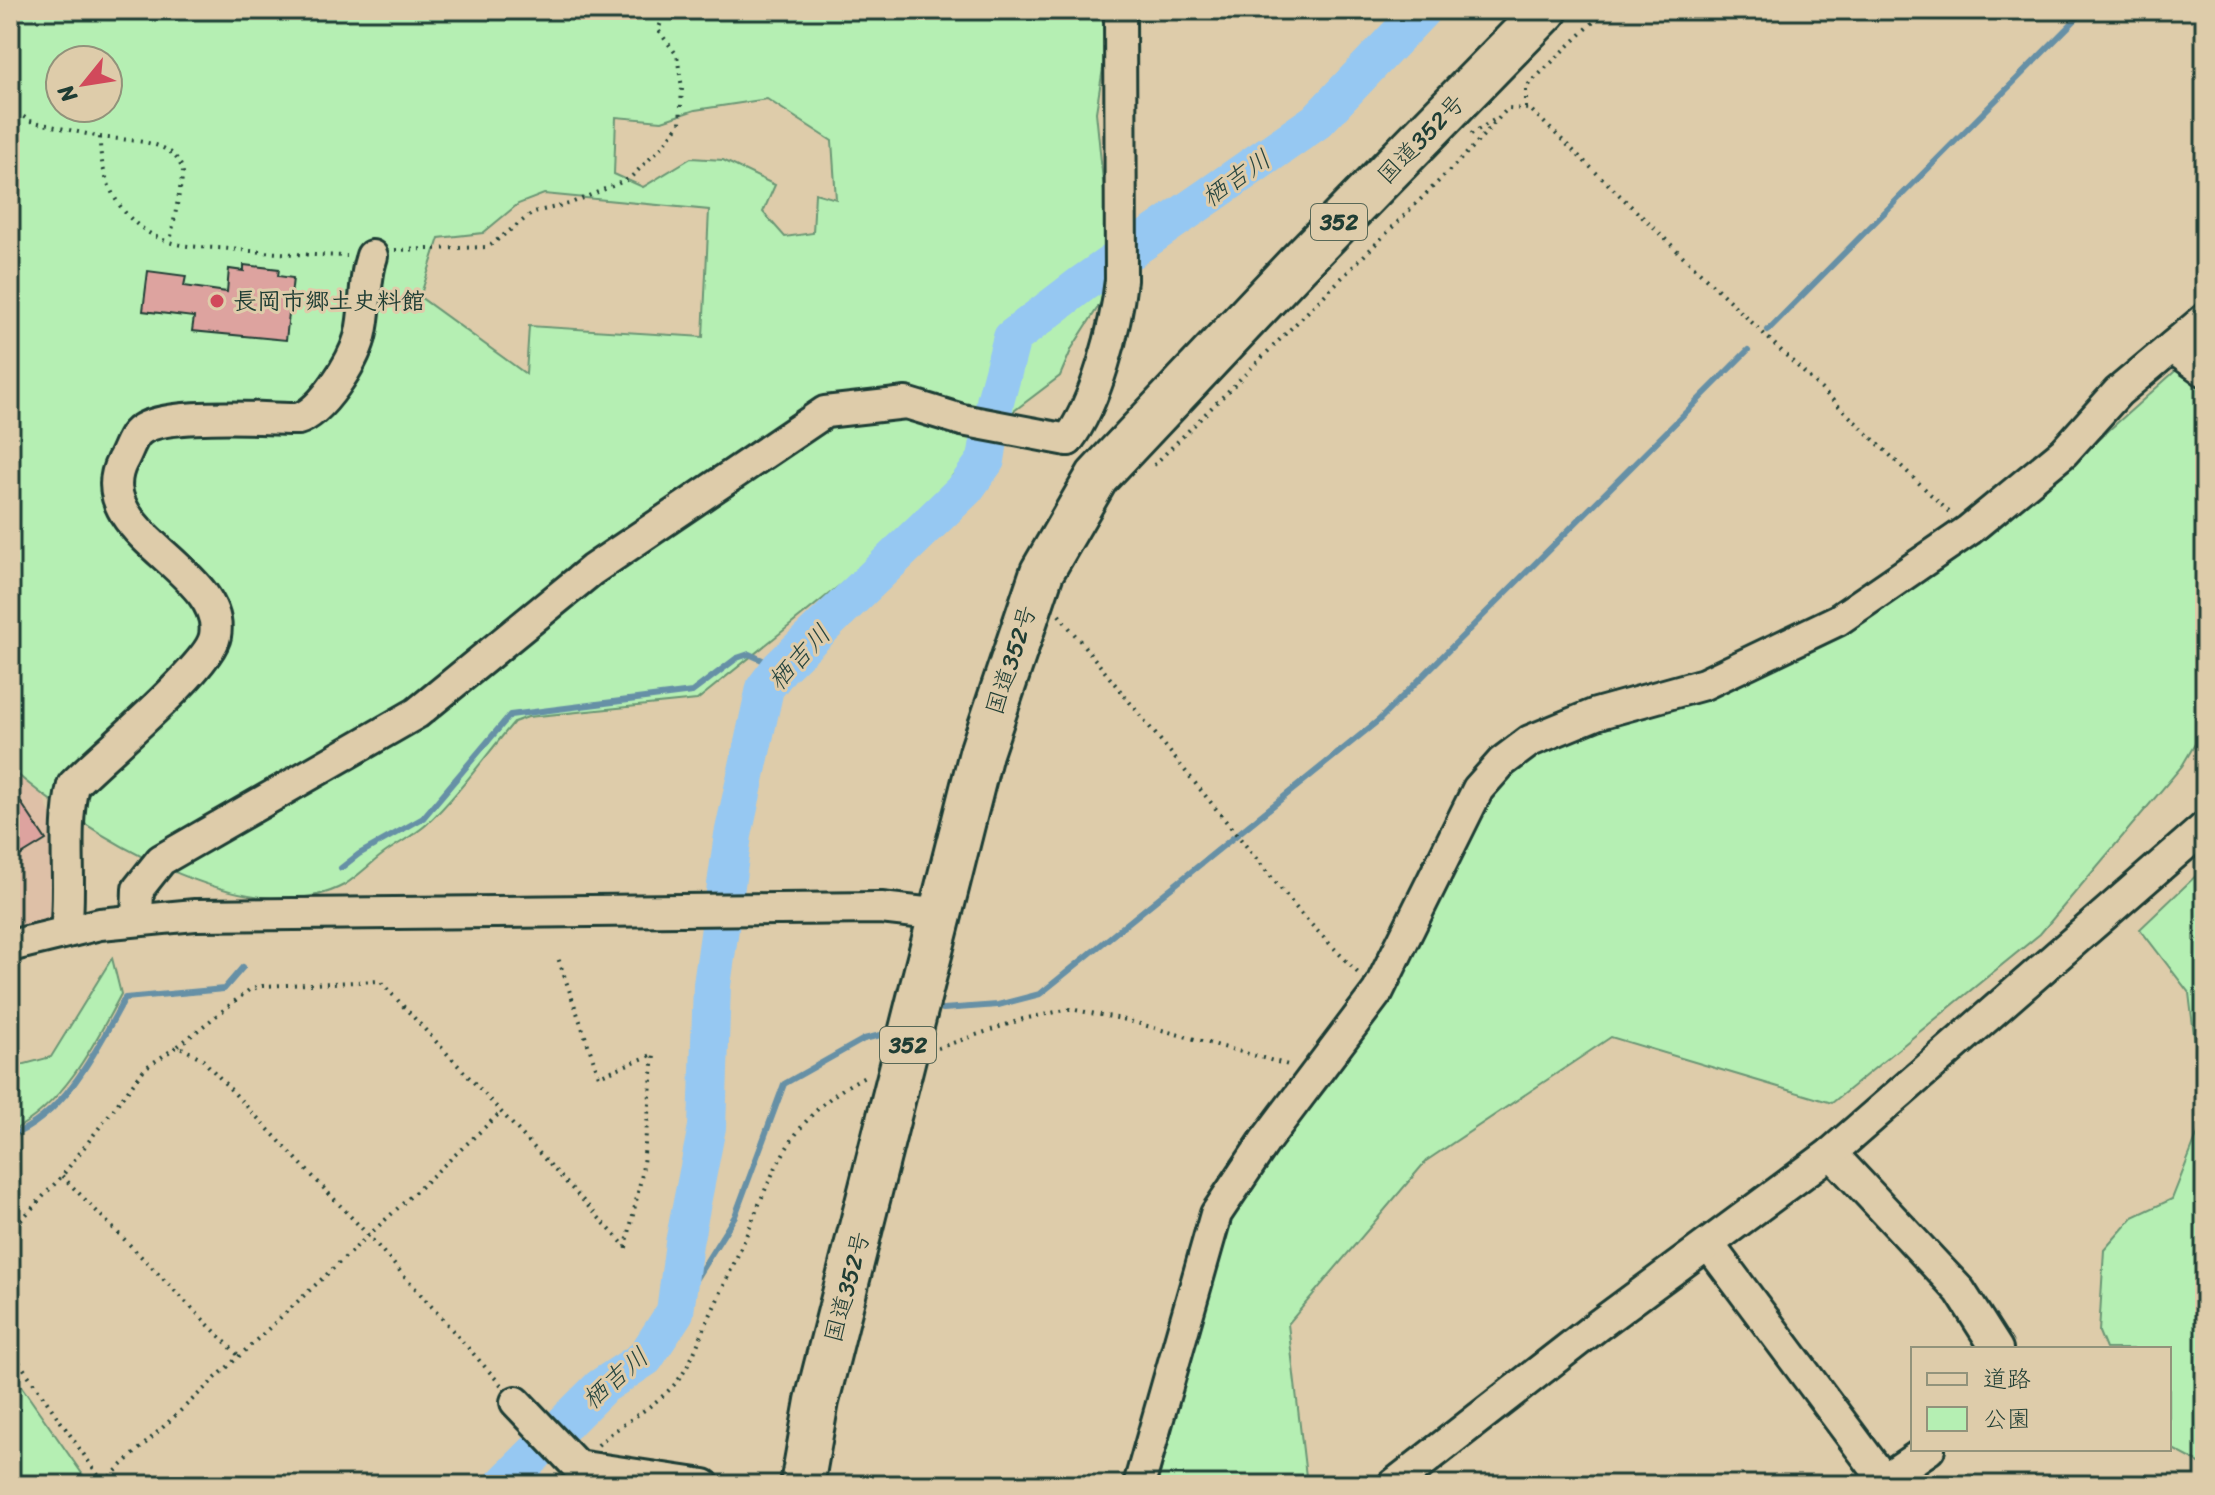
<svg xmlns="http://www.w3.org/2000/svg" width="2215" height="1495" font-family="Sriracha,'Klee One',sans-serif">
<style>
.built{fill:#dec0a7}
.green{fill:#b5efb3;stroke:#6a9674;stroke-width:2;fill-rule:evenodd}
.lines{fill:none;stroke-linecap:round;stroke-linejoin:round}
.stream{stroke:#6690a6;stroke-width:6}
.river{stroke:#96c8f2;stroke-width:38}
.building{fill:#dda39f;stroke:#1f3d34;stroke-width:2}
.minor-casing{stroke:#1f3d34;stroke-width:36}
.highway-casing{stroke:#1f3d34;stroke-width:48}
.path{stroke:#1f3d34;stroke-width:4;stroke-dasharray:2 6;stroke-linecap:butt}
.minor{stroke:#deccaa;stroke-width:30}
.highway{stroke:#deccaa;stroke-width:42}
.poi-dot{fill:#d1495b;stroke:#deccaa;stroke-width:3}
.labels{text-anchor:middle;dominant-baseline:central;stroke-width:6;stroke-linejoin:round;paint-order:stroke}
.shield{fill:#deccaa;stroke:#586857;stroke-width:2}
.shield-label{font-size:22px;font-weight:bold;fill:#1f3d34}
.street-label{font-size:24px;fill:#1f3d34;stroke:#deccaa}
.poi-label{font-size:24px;font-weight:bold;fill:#1f3d34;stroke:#deccaa;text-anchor:start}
.water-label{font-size:26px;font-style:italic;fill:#25443e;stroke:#deccaa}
</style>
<rect width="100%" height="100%" fill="#deccaa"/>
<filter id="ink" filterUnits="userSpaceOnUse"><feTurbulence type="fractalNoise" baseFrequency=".0125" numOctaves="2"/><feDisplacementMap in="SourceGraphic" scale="16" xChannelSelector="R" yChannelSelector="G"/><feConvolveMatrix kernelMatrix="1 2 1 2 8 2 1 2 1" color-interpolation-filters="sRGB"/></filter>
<g filter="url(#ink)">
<path class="built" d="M10 714 50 814 66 874 64 918 10 933Z"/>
<g class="green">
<path d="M10 10H1105L1104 62 1096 112 1108 231 1107 293 1072 348 1060 376 1014 411 966 465 953 475 944 491 897 534 874 564 850 577 697 700 528 717 514 722C486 755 459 794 427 824 414 836 396 844 382 855 370 864 357 877 344 885 249 936 80 830 10 768ZM60 60H108V108H60ZM767 99 832 141 836 199 815 193 813 233 785 237 763 212 775 185 723 160 691 158 643 187 614 174 616 117 662 121 695 110ZM544 194 709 210 703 337 529 326 526 374 420 297 439 238 483 233 518 204Z"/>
<path d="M2205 344V727L2182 766 2040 934 1832 1103 1611 1037 1426 1161 1288 1324 1307 1485H1157L1226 1228 1260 1171 1329 1085 1387 1002 1484 805C1532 740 1591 736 1662 711 1720 690 1805 658 1856 626 1984 546 2094 444 2205 344Z"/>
<path d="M2205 867V1466L2169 1447V1349H2106L2099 1332 2104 1250 2133 1217 2172 1199 2204 1118 2189 993 2140 929Z"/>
<path d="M112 958 121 994C94 1045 64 1105 10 1132V1068L51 1057Z"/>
<path d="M10 1370 90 1485H10Z"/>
</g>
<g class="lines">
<g class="stream">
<path d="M1768 330 2085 10"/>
<path d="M341 868 359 854 423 818 510 715 692 692 737 658 749 654 780 668"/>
<path d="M943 1009 998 1005 1040 994 1379 720 1748 350"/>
<path d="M10 1136C66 1115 98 1047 125 998L224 989 243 967"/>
<path d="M675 1312 735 1216 784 1084 864 1039 885 1034"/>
</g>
<path class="river" d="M503 1485 601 1387 645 1358 675 1312 684 1243 707 1127 712 985 733 835 765 688 780 668 966 488 986 460 995 402 1012 338 1082 284 1317 121 1422 10"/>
</g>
<g class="building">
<path d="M244 265 279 269 278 276 293 278 286 340 192 331 194 317 143 311 148 271 186 276 184 286 227 292 229 269 244 271Z"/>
<path d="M10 786 46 840 10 862Z"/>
</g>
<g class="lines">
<defs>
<g id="minor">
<path d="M2172 347 2205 371"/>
<path d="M1068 440C1096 403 1116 327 1121 280L1120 10"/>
<path d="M137 919 138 889 161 860 417 713 592 570 825 412 906 403 962 420 1068 440"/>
<path d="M66 931C72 882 62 832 73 785 100 757 210 666 215 636 227 571 86 533 122 461 127 453 130 441 136 434 156 410 265 419 298 419 322 412 353 362 360 337 367 310 363 282 372 256"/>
<path d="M10 946 100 924 195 915 881 908 942 915"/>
<path d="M1831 1153 1960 1291 1997 1349"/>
<path d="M1709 1245 1888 1485"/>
<path d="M516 1402 577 1466 704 1485"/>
<path d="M1139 1485 1216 1214 1265 1141 1378 991 1478 789 1502 762 1530 741 1596 714 1704 684 1838 620 1969 530 2064 452 2118 392 2205 319"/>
<path d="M1393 1485 1597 1326 1831 1153 2205 827"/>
<path d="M1876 1485 1929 1449"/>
</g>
<path id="highway" d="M802 1485 817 1401 981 753 1042 572 1097 477 1297 265 1546 10"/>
</defs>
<use href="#minor" class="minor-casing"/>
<use href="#highway" class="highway-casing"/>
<g class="path">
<path d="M10 108 30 121 100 137C99 183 123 227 169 242 187 248 211 247 230 249 269 253 308 255 347 256"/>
<path d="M1526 108V87L1606 10"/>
<path d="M1471 134 1494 120"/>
<path d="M100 137C128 141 177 138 183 173L170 242"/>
<path d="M395 250 488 247 534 212 569 204 629 179 663 146 680 123 682 88 677 55 658 30 666 10"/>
<path d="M1154 465 1472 148 1508 108 1530 109 1949 512"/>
<path d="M1059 615 1302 915 1358 973"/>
<path d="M178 1046 249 990 262 986 380 981 626 1247 642 1174 654 1054 599 1076 557 955"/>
<path d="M938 1048 1023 1019 1070 1009 1122 1019 1292 1066"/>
<path d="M62 1176 239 1356"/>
<path d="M10 1232 62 1176 145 1068 178 1046 201 1058 368 1235 502 1386"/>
<path d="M10 1349 105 1485"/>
<path d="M598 1445C624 1420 661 1405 682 1375 693 1359 700 1337 708 1320 721 1292 734 1264 746 1236 775 1165 794 1112 867 1075"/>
<path d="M104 1482 501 1112"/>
</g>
<use href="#minor" class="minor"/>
<use href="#highway" class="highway"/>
</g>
</g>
<circle class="poi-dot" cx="217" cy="301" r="8"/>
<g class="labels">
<g class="shield">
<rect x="1311" y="204" width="56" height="36" rx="6"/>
<rect x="880" y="1027" width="56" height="36" rx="6"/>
</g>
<g class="shield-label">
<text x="1339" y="222">352</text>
<text x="908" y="1045">352</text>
</g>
<g class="street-label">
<text transform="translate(1421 139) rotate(-46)">国道352号</text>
<text transform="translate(1011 660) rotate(-72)">国道352号</text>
<text transform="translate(847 1287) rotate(-75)">国道352号</text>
</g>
<g class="poi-label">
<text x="233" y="301">長岡市郷土史料館</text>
</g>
<g class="water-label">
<text transform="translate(1236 178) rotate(-35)">栖吉川</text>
<text transform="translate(799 657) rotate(-47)">栖吉川</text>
<text transform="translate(615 1378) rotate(-41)">栖吉川</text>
</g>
</g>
<rect width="2215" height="1495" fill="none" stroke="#deccaa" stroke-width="40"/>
<rect x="20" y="20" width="2175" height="1455" fill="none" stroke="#1f3d34" stroke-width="3" filter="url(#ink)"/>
<rect x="1911" y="1347" width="260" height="104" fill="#deccaa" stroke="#92937b" stroke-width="2"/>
<rect x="1927" y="1373" width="40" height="12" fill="#deccaa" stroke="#92937b" stroke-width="2"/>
<text x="1983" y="1387" font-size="24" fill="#1f3d34">道路</text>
<rect x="1927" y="1407" width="40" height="24" fill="#b5efb3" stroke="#92937b" stroke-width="2"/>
<text x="1983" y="1427" font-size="24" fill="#1f3d34">公園</text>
<g transform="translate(84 84) rotate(240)"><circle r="38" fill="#deccaa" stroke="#92937b" stroke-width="2"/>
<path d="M0-6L14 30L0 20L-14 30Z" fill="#d1495b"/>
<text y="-12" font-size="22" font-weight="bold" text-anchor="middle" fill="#1f3d34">N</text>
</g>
</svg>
